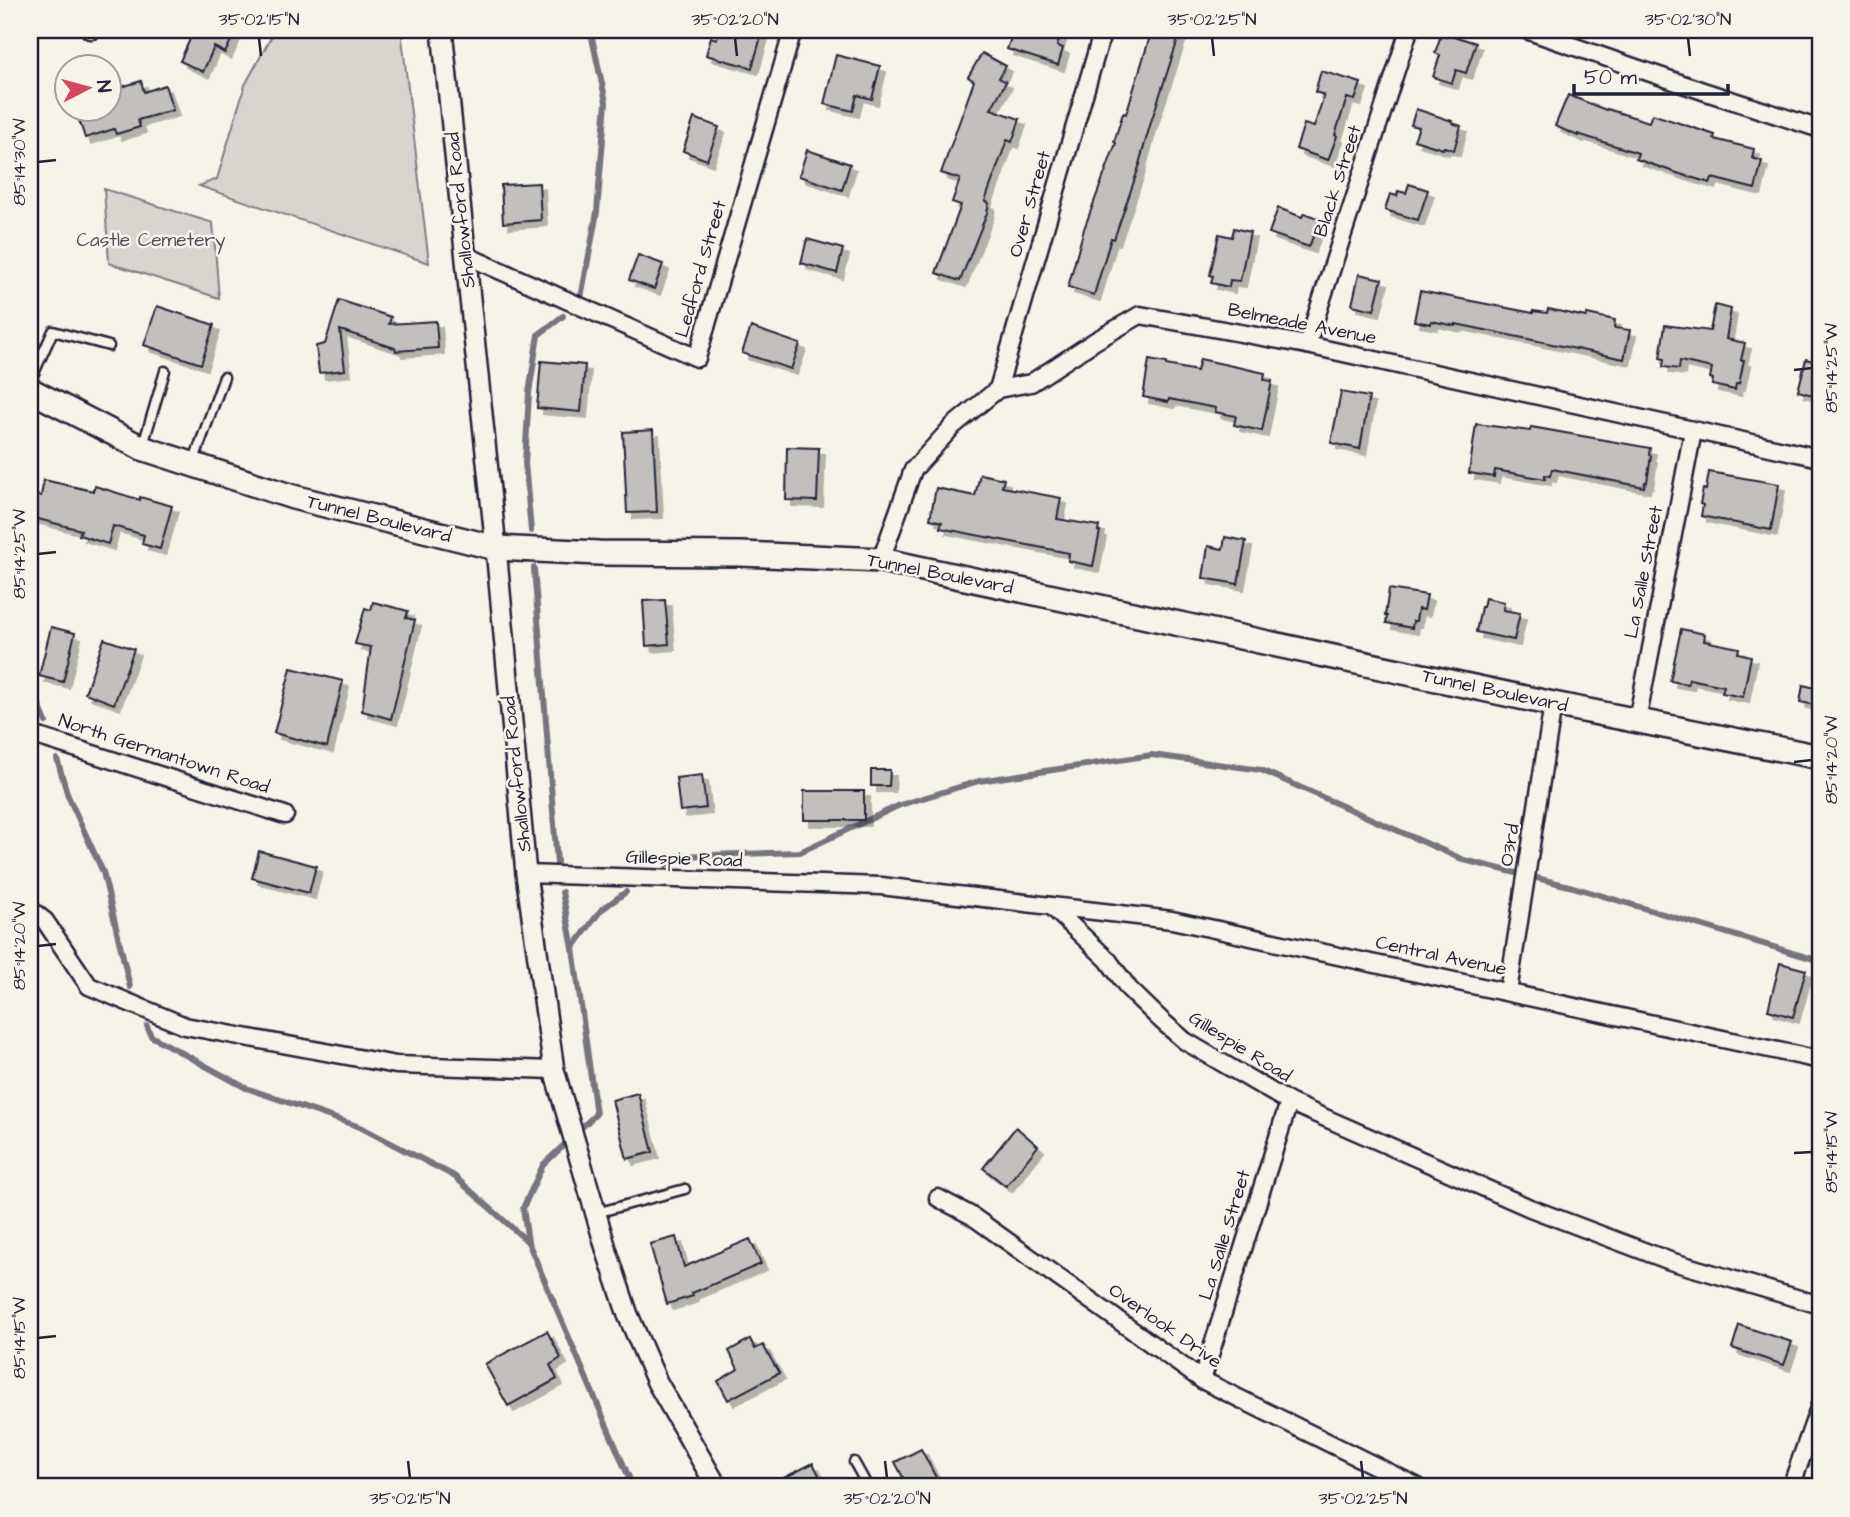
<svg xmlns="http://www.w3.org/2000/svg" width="1850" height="1517" font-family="'Architects Daughter',sans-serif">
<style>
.green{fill:#d8d5cf;stroke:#7d7c85;stroke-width:2}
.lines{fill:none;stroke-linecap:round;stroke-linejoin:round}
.stream{stroke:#76747f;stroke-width:6}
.building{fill:#c2bfbd;stroke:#22223b;stroke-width:2;filter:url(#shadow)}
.service-casing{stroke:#22223b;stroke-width:13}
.minor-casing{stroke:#22223b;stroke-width:21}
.tertiary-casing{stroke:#22223b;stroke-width:24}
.secondary-casing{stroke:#22223b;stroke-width:28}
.service{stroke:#f7f3e8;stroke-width:8}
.minor{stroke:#f7f3e8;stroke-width:16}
.tertiary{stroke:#f7f3e8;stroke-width:19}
.secondary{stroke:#f7f3e8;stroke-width:23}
.ticks{fill:none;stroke:#22223b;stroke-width:2.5}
.labels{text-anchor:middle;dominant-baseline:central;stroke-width:5;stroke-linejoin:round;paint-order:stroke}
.street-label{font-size:19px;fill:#22223b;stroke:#f7f3e8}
.park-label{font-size:19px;fill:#504f60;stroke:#f7f3e8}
.neatline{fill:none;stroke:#22223b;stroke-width:2.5}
.ticks-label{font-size:18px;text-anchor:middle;fill:#22223b}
</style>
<defs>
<filter id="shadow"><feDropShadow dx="6" dy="6" stdDeviation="0" flood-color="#0004"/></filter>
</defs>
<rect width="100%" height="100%" fill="#f7f3e8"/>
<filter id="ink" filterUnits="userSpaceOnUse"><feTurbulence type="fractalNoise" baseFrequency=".0143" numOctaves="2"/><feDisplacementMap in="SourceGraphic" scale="14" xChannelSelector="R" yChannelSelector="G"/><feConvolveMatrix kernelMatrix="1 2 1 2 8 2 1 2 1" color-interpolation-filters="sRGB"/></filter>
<g filter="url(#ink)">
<g class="green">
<path d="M275 30H401L429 263 199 186 217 179 245 85Z"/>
<path d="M104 189 213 223 219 298 109 263Z"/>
</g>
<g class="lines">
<g class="stream">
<path d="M580 303 597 212 606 102 592 38 587 30"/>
<path d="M531 531 525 463 529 393 538 335 563 316"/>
<path d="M534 568 557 863"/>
<path d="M30 683 46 722"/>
<path d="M57 759 68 796 103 872 130 987"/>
<path d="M666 865 678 856 800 852 900 805 979 781 1152 755 1261 770 1464 860 1573 887 1820 961"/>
<path d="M562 892 573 948 596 1114 580 1129"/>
<path d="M573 948 601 910 626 892"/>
<path d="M147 1026 151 1036 246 1088 360 1127 454 1176 528 1242"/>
<path d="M565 1144 543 1165 523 1208 528 1242 633 1487"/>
</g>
</g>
<g class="building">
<path d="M177 30H236L225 53 214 47 203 72 180 61 191 37Z"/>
<path d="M719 30H763L752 68 706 55 711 37 717 39Z"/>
<path d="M1021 30H1042L1060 36 1057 46 1063 48 1058 65 1007 49 1013 32 1019 34Z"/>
<path d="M1152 30H1181L1151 122 1139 164H1140L1114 239 1111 238 1094 295 1068 287 1084 229 1116 143 1114 142 1123 113 1126 114Z"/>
<path d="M1447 34 1476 43 1466 73 1456 70 1452 83 1433 77 1440 55 1435 53 1441 35 1446 37Z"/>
<path d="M982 53 1006 66 999 78 1006 82 991 109 1020 119 1012 142 1007 140 985 201 989 203 987 213 960 281 936 273 961 205 952 202 960 179 941 173 974 81 968 77Z"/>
<path d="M836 55 880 66 872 99 857 95 853 111 824 104Z"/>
<path d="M1321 71 1361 83 1355 100 1347 98 1335 135 1337 136 1328 160 1296 149 1304 124 1314 127 1324 95 1315 92Z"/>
<path d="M141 81 144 92 165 85 173 110 138 120 140 127 116 134 114 129 85 138 75 108H108V91Z"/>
<path d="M1568 95 1606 110 1607 109 1649 122 1652 114 1715 135 1714 139 1754 149 1752 158 1762 161 1755 189 1712 178 1710 183 1680 174 1636 159 1638 153 1578 134V136L1555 126Z"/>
<path d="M1416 109 1452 121V123L1461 126 1454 150 1444 147 1443 149 1414 140 1419 127 1411 125Z"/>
<path d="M694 118 719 127 707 160 683 151Z"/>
<path d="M807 150 850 164 842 190 799 176Z"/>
<path d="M539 183 541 220 503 223 501 185Z"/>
<path d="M1409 184 1428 190 1418 220 1385 210 1390 194 1397 196 1398 191 1406 193Z"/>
<path d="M1278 208 1302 217 1304 213 1320 219 1309 247 1269 233Z"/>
<path d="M1234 228 1250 232 1240 281 1230 280 1229 287 1211 283 1213 276 1210 275 1219 234 1232 237Z"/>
<path d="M807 239 843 249 837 273 801 263Z"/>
<path d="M638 255 663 264 654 289 629 280Z"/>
<path d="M1359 274 1382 279 1374 310 1352 305Z"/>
<path d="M1420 291 1533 313V311L1547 313 1548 309 1586 317 1587 314 1615 320 1614 328 1630 330 1624 359 1456 324V326L1431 321V324L1414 321Z"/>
<path d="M339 300 391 317 389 324 436 321 438 348 396 351 395 348 340 330 345 370 319 373 316 346 325 344Z"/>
<path d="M1715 305 1731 309 1726 339 1745 343 1741 360H1744L1739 384H1736L1735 390 1712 385 1713 379 1710 378 1712 368 1680 361 1679 369 1663 367 1664 359 1660 358 1665 325 1710 331Z"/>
<path d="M157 306 214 325 201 364 144 345Z"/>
<path d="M751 327 800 344 791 369 742 353Z"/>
<path d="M1200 359 1265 373 1264 380 1272 381 1262 431 1234 425 1236 416 1215 412 1216 408 1169 399 1168 402 1143 397 1149 360 1166 363V365L1197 371Z"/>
<path d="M1806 359 1820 363V397L1798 391Z"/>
<path d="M541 361 585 365 581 412 537 408Z"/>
<path d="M1341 392 1369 397 1360 449 1331 443Z"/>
<path d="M1476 424 1530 431 1531 427 1650 448 1649 455 1651 456 1647 482H1645L1644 487 1552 469 1550 476 1545 475V479L1495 470 1494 477 1469 473Z"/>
<path d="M653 430 657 512 627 513 623 432Z"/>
<path d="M787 447 819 448 817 501 786 500Z"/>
<path d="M1709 472 1779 484 1771 530 1701 516 1703 505 1700 504 1703 489 1706 490Z"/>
<path d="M980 474 1004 479 1002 487 1061 498 1057 519 1099 526 1098 531H1100L1093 566 1068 561 1069 553 940 528 942 522 930 519 936 488 975 496Z"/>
<path d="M44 480 93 491 95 486 140 500V497L172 506 160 549 142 544 144 535 113 526 108 544 79 535 81 530 30 517V494L41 496Z"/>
<path d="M1225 537 1246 541 1238 584 1203 578 1208 546 1223 549Z"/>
<path d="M1389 589 1427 595 1424 610 1418 609 1416 621H1413L1412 628 1386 623 1387 616H1385Z"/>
<path d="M1485 598 1504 602 1503 610 1520 613 1514 640 1476 632 1481 607H1483Z"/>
<path d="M665 600 669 644 646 646 643 601Z"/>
<path d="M373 602 408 611 406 618 415 620 391 719 362 711 371 647 355 644 365 608 371 610Z"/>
<path d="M51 627 75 633 63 682 39 676Z"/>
<path d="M1681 629 1705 634 1704 641 1739 648 1738 653 1751 656 1743 697 1722 693 1724 686 1689 679 1688 684 1670 681Z"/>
<path d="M104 639 134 649 114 704 85 693Z"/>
<path d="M291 668 343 681 327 747 274 733Z"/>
<path d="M1803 685 1820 689V706L1800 702Z"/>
<path d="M871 770H890L889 786H871Z"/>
<path d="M702 775 706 808 680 811 676 778Z"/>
<rect x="804" y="791" width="60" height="29"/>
<path d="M259 851 316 866 309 893 252 878Z"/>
<path d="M1780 963 1806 970 1793 1017 1768 1010Z"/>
<path d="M638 1093 653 1152 627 1159 612 1100Z"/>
<path d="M1016 1127 1038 1146 1006 1186 983 1168Z"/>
<path d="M676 1237 684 1267 750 1239 761 1264 692 1293 693 1296 667 1304 650 1244Z"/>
<path d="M1739 1325 1792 1342 1784 1365 1732 1348Z"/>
<path d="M547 1331 561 1358 550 1365 557 1379 508 1406 485 1364Z"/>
<path d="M750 1339 755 1349 763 1345 779 1373 728 1400 718 1381 738 1369 729 1351Z"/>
<path d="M921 1449 941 1487H908L895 1462Z"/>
<path d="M813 1463 825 1487H766Z"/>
</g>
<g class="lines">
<defs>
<g id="service">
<path d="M30 382 53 331 109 346"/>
<path d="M143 445 165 371"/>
<path d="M193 463 224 377"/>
<path d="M596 1213 685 1189"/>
<path d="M854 1462 868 1487"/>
</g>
<g id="minor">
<path d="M90 30H92"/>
<path d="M1526 30 1703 91 1820 129"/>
<path d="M465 255 697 358 793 30"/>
<path d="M1307 345 1409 30"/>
<path d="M998 389 1103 30"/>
<path d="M881 560 913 470 953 426 998 389 1031 383 1095 341 1140 315 1307 345 1820 458"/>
<path d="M1637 721 1693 431"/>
<path d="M30 734 285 815"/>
<path d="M526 874 881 886 1051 906 1108 960 1129 989 1162 1021 1185 1041 1289 1102 1530 1208 1670 1261 1820 1305"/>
<path d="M1051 906 1172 920 1820 1060"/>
<path d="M30 909 45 921 89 986 185 1026 396 1065 554 1070"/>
<path d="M1508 992 1553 704"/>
<path d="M938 1198 972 1216 1202 1380 1418 1487"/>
<path d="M1202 1380 1289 1102"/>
<path d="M1791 1487 1820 1405"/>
</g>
<path id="tertiary" d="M442 30 496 548 526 874 554 1070 607 1252 628 1315 657 1382 717 1487"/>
<path id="secondary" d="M30 390 142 448 293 497 496 548 599 553 740 554 881 560 1553 704 1820 757"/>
</defs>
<use href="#service" class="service-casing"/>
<use href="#minor" class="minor-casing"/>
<use href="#tertiary" class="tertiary-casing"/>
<use href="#secondary" class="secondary-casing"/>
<use href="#service" class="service"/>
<use href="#minor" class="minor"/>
<use href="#tertiary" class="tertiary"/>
<use href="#secondary" class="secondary"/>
</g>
</g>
<path class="ticks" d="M259 38 261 56M735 38 737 56M1212 38 1214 56M1688 38 1690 56M38 162 56 160M1794 370 1812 368M38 554 56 552M1794 762 1812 760M38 946 56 944M1794 1153 1812 1152M38 1338 56 1336M408 1461 410 1478M885 1461 887 1478M1361 1461 1363 1478"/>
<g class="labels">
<g class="street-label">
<text transform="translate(1338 181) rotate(-72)">Black Street</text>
<text transform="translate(1030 204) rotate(-74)">Over Street</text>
<text transform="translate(461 210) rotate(-96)">Shallowford Road</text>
<text transform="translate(701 269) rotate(-74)">Ledford Street</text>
<text transform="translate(1302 324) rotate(11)">Belmeade Avenue</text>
<text transform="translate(379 519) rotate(14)">Tunnel Boulevard</text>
<text transform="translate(1644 572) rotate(-79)">La Salle Street</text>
<text transform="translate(940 574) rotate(11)">Tunnel Boulevard</text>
<text transform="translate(1495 691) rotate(12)">Tunnel Boulevard</text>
<text transform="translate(164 754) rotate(18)">North Germantown Road</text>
<text transform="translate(517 774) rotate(-96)">Shallowford Road</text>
<text transform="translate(1510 845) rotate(-81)">O3rd</text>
<text transform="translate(684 859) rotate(2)">Gillespie Road</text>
<text transform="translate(1441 956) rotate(12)">Central Avenue</text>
<text transform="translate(1240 1047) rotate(32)">Gillespie Road</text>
<text transform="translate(1225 1235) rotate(-73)">La Salle Street</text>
<text transform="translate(1165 1326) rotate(35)">Overlook Drive</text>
</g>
<g class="park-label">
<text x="151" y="240">Castle Cemetery</text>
</g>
</g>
<rect width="1850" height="1517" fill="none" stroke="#f7f3e8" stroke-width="77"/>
<g transform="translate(88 88) rotate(84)"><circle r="33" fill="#f7f3e8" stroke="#a29fa3" stroke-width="2"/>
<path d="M0-5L12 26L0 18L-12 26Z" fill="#d1495b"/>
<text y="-10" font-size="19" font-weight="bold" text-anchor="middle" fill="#22223b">N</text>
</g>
<path d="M1574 84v10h154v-10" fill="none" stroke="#22223b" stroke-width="3.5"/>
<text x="1584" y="84" font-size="21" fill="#22223b" stroke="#f7f3e8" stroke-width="5" paint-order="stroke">50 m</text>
<rect x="38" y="38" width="1774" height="1440" class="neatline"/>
<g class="ticks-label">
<text x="259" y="25">35°02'15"N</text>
<text x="735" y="25">35°02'20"N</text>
<text x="1212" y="25">35°02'25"N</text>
<text x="1688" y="25">35°02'30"N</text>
<text transform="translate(19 162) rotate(-90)" y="6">85°14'30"W</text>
<text transform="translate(1831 368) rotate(-90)" y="6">85°14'25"W</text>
<text transform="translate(19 554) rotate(-90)" y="6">85°14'25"W</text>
<text transform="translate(1831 760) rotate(-90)" y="6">85°14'20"W</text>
<text transform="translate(19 946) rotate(-90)" y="6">85°14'20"W</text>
<text transform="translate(1831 1152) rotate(-90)" y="6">85°14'15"W</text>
<text transform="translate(19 1338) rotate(-90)" y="6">85°14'15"W</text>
<text x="410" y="1504">35°02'15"N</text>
<text x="887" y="1504">35°02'20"N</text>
<text x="1363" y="1504">35°02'25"N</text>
</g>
</svg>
